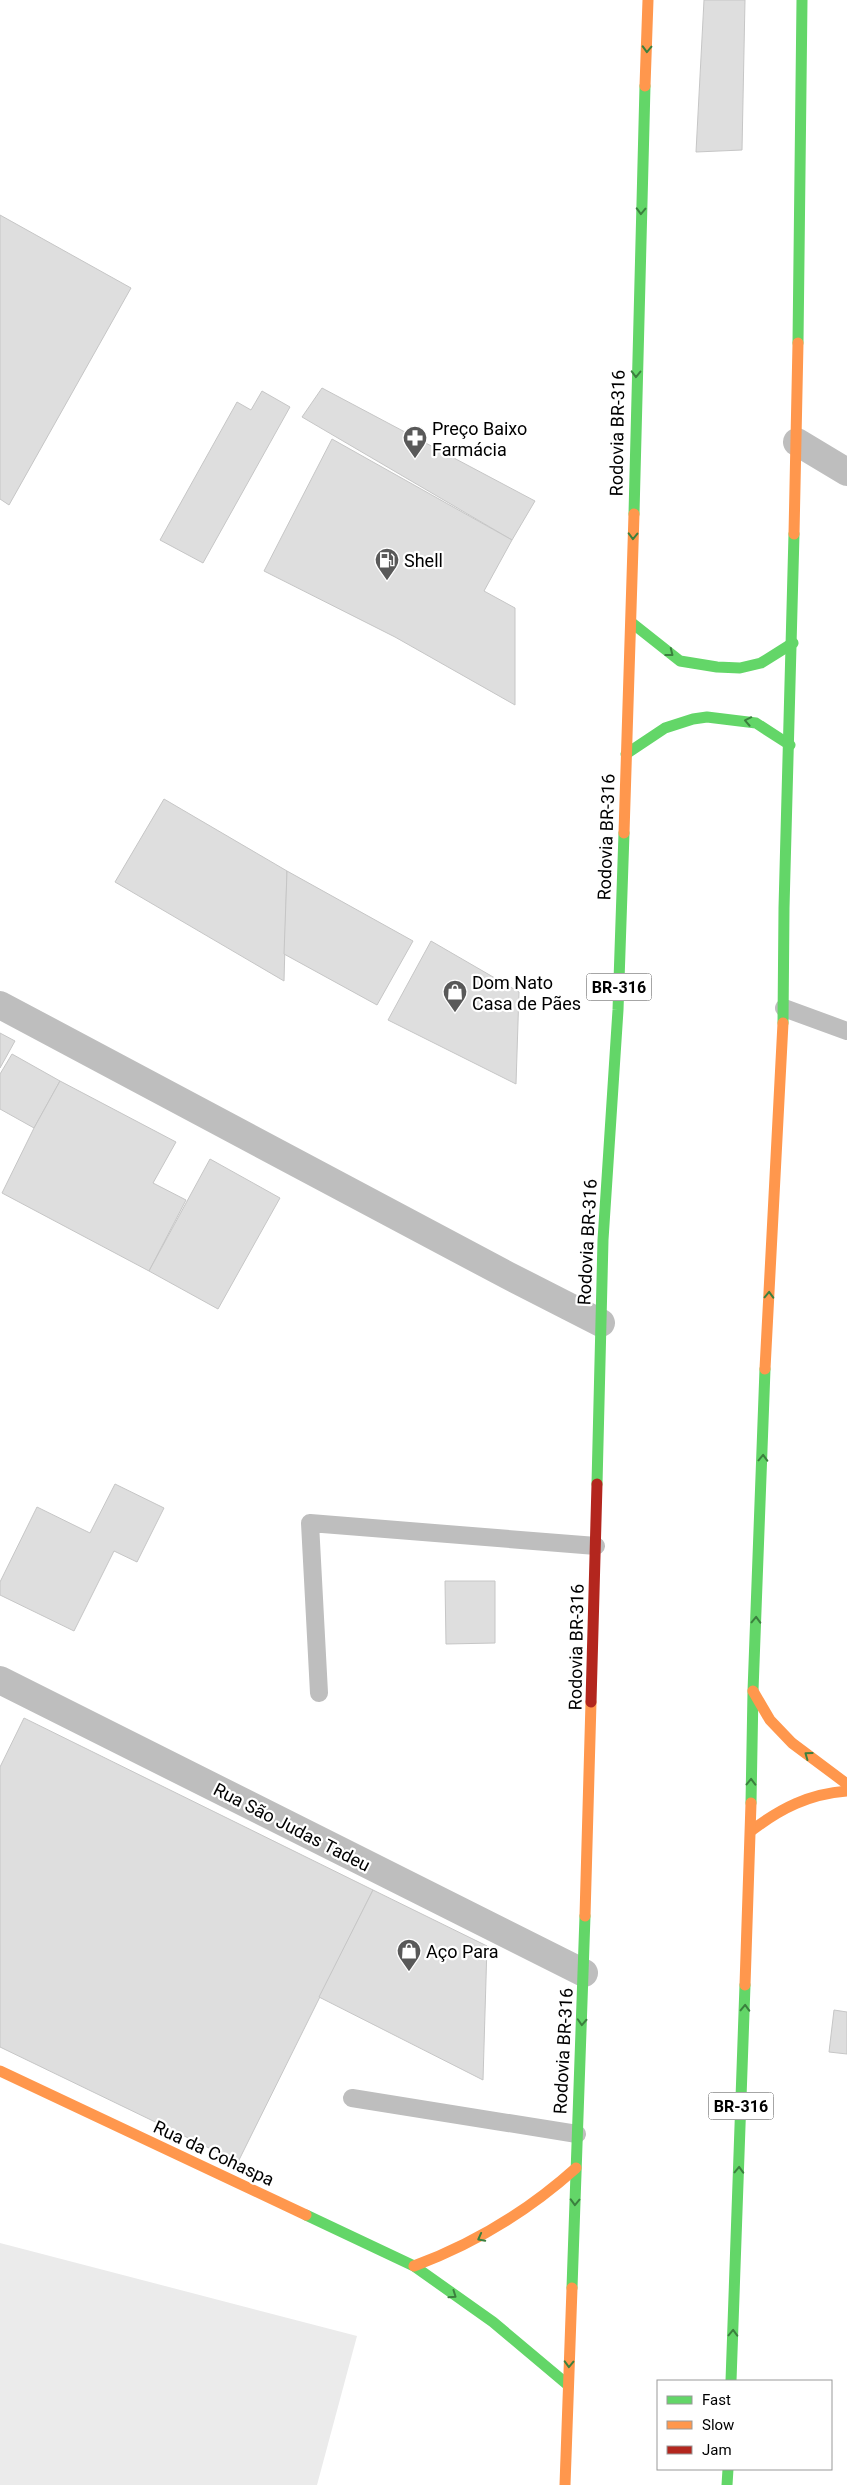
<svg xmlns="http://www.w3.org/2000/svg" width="847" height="2485" font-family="Roboto,sans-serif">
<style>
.green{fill:#ebebeb}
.building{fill:#dedede;stroke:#c6c6c6}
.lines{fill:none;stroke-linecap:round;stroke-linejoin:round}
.lane{stroke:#bebebe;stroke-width:18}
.street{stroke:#bebebe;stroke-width:28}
.fast{stroke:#63d668;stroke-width:11}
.slow{stroke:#ff974d;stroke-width:11}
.jam{stroke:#b3261e;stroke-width:11}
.oneway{stroke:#3b803e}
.labels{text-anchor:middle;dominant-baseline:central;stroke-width:4.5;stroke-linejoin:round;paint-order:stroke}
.shield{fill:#fff;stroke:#4c4c4c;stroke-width:1}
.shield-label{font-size:16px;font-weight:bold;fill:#000}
.poi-label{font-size:18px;fill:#000;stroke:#fff;text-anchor:start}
.street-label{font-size:18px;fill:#000;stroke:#fff}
</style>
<rect width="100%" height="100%" fill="#fff"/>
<path class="green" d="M0 2243 357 2336 317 2485H0Z"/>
<g class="building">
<path d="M704 0H745L742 150 696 152Z"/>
<path d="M0 215 131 288 9 505 0 499Z"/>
<path d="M322 388 535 501 512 540 302 417Z"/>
<path d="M262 391 290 407 203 563 160 540 237 402 251 410Z"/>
<path d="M332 439 512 540 484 591 515 608V705L395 637 264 571Z"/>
<path d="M164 799 287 871 284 981 115 882Z"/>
<path d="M287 871 413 941 377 1005 284 954Z"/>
<path d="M431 941 519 992 516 1084 388 1020Z"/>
<path d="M0 1033 15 1041 0 1068Z"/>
<path d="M12 1054 60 1081 34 1128 0 1109V1074Z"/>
<path d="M60 1081 176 1142 153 1183 186 1200 149 1271 2 1193 34 1128Z"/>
<path d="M210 1159 280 1198 218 1309 149 1271Z"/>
<path d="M115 1484 164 1508 137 1562 114 1551 74 1631 0 1595V1582L37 1507 90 1533Z"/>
<path d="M445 1581H495V1643L446 1644Z"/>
<path d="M24 1718 373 1890 238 2162 0 2047V1767Z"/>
<path d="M373 1890 487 1946 483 2080 319 1997Z"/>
<path d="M834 2010 847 2012V2054L829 2052Z"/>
</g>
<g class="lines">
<g class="lane">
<path d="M784 1008 847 1031"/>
<path d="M319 1693 310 1523 596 1546"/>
<path d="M352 2098 577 2134"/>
</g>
<g class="street">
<path d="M797 442 847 472"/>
<path d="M0 1005 507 1275 601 1323"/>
<path d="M0 1680 584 1973"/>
</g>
<g class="fast">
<path d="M798 343 802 0"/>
<path d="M634 514 645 86"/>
<path d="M632 623 680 661 717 667 740 668 761 663 793 643"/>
<path d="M626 754 665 728 693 719 707 717 756 723 790 745"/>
<path d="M783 1023 784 908 794 534"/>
<path d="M597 1484 603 1240 618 1010 624 833"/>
<path d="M751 1803 753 1691 765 1369"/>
<path d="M306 2215 414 2266 493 2322 568 2385"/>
<path d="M572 2288 585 1916"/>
<path d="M731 2381 745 1985"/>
<path d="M727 2485 728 2469"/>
</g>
<g class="slow">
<path d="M645 86 648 0"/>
<path d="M794 534 798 343"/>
<path d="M624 833 634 514"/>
<path d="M765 1369 783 1023"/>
<path d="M753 1691 770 1720 792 1743 847 1784"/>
<path d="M751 1831C781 1808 809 1794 847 1791"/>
<path d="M585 1916 591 1702"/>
<path d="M745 1985 751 1803"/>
<path d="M0 2071 306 2215"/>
<path d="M414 2266C476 2243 527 2212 576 2168"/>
<path d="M565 2485 572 2288"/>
</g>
<path class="jam" d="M591 1702 597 1484"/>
</g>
<defs><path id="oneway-chevron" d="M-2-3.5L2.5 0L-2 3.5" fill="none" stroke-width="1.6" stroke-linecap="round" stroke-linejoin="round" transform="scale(1.25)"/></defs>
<g class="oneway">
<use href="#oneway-chevron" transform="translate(647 49) rotate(92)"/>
<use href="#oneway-chevron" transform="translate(641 211) rotate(92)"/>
<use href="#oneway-chevron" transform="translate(636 374) rotate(91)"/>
<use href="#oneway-chevron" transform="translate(633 536) rotate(91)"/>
<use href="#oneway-chevron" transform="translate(670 653) rotate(38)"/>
<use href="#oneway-chevron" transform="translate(748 721) rotate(-169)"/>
<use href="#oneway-chevron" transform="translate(769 1295) rotate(-88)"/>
<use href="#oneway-chevron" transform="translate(763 1458) rotate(-88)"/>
<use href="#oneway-chevron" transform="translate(756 1620) rotate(-88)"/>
<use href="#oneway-chevron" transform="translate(808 1755) rotate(-144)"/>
<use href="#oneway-chevron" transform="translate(751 1782) rotate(-89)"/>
<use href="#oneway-chevron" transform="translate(745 2008) rotate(-88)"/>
<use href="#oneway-chevron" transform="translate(582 2022) rotate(93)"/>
<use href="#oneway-chevron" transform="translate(739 2170) rotate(-88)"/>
<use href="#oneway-chevron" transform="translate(575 2202) rotate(92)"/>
<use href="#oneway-chevron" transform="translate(481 2238) rotate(152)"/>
<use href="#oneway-chevron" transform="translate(453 2295) rotate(35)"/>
<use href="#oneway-chevron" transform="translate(733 2333) rotate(-88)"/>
<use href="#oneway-chevron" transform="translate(569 2364) rotate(92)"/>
</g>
<defs>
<symbol id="pharmacy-pin" viewBox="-11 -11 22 30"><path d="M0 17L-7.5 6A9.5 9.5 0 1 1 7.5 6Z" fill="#595959" stroke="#fff"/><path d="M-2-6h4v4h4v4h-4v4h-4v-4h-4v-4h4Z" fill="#fff"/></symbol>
<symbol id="fuel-pin" viewBox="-11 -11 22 30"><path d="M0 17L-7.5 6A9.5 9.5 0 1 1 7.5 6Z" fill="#595959" stroke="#fff"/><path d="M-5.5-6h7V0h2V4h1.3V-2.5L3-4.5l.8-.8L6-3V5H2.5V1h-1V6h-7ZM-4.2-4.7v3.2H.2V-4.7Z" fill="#fff"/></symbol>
<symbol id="shop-pin" viewBox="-11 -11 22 30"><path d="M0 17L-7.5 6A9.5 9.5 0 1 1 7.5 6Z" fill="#595959" stroke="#fff"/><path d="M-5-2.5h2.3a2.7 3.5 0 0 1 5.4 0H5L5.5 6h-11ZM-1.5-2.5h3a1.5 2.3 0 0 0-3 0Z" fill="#fff"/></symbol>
</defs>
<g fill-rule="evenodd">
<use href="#pharmacy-pin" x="401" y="424" width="28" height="38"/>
<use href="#fuel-pin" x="373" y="546" width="28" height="38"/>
<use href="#shop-pin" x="441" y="978" width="28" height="38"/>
<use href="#shop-pin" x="395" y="1937" width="28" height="38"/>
</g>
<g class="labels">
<g class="shield">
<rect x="586.5" y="973.5" width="65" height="27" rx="4"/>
<rect x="708.5" y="2092.5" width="65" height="27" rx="4"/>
</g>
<g class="shield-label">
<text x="619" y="987">BR-316</text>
<text x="741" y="2106">BR-316</text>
</g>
<g class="poi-label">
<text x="432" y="428">Preço Baixo<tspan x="432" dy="21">Farmácia</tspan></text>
<text x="404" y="560">Shell</text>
<text x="472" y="982">Dom Nato<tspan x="472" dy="21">Casa de Pães</tspan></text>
<text x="426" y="1951">Aço Para</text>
</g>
<g class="street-label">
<text transform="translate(617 433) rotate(-89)">Rodovia BR-316</text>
<text transform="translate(606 837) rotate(-88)">Rodovia BR-316</text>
<text transform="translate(587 1242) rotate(-87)">Rodovia BR-316</text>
<text transform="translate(576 1647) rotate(-89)">Rodovia BR-316</text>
<text transform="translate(292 1827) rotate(27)">Rua São Judas Tadeu</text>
<text transform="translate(563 2051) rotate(-87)">Rodovia BR-316</text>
<text transform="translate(214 2153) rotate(25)">Rua da Cohaspa</text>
</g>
</g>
<rect x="657" y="2380" width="175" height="90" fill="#ffffff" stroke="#999999"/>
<rect x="667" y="2396" width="25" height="8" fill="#63d668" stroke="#999999"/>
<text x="702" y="2405" font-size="15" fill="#000000">Fast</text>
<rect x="667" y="2421" width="25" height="8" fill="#ff974d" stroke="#999999"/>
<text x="702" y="2430" font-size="15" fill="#000000">Slow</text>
<rect x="667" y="2446" width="25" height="8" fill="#b3261e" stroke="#999999"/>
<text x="702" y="2455" font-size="15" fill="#000000">Jam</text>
</svg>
